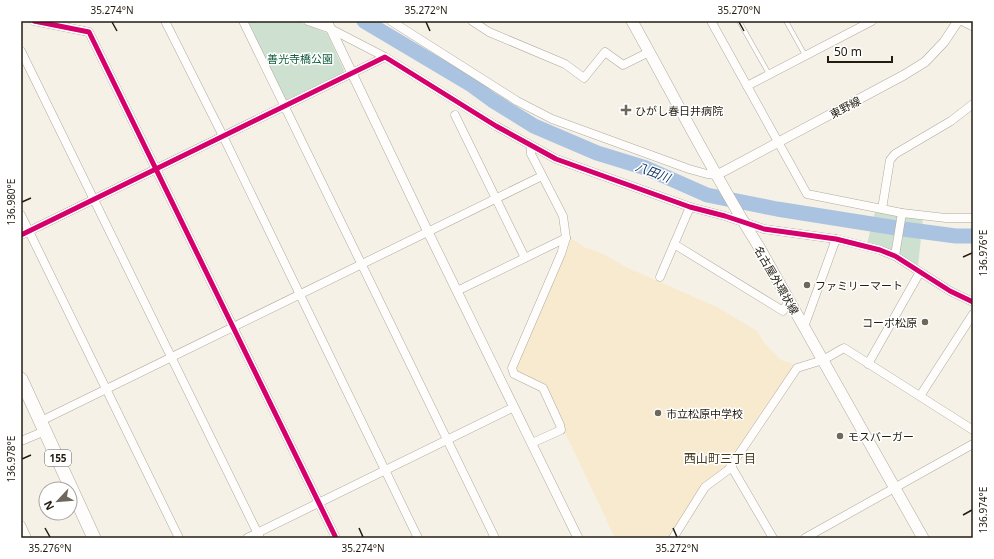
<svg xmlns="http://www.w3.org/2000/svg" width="994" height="559" font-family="'Noto Sans','Noto Sans JP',sans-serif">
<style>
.built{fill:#f8eacf}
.green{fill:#cee1d1}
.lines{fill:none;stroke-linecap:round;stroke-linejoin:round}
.river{stroke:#aac3e1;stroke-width:15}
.service-casing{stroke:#aeaa9f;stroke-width:5}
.minor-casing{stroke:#aeaa9f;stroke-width:9}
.tertiary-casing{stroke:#aeaa9f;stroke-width:10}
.secondary-casing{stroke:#aeaa9f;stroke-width:12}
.trunk-casing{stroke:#aeaa9f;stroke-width:14}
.service{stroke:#fefdfb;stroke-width:4}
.minor{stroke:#fefdfb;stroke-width:8}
.tertiary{stroke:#fefdfb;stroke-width:9}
.secondary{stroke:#fefdfb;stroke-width:11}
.trunk{stroke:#fefdfb;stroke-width:13}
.cycleway-casing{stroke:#fff;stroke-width:8}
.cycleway{stroke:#d6006c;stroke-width:5}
.ticks{fill:none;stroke:#231d11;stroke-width:1.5}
.poi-dot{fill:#6d675c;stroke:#fff;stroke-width:1.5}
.labels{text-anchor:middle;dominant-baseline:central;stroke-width:3;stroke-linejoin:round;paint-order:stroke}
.shield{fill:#fff;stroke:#656158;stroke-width:1}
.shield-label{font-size:10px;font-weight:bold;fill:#231d11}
.park-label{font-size:11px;fill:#146040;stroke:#fff}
.street-label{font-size:11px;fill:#231d11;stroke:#fff}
.poi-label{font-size:11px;fill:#231d11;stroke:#fff;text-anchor:start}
.water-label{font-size:12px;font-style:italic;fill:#0f3662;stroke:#fff}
.neighbourhood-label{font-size:12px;fill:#483b1e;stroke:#fff}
.neatline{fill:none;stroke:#231d11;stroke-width:1.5}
.ticks-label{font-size:10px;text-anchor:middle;fill:#231d11}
</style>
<rect width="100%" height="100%" fill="#f6f1e6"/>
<path class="built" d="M569 237 584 247 603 254 628 268 717 307 757 331 765 344 781 360 794 364 789 374 743 440 725 469 708 480 702 485 687 512 669 538H615L543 386 513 372Z"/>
<g class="green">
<path d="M245 21H298L327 33 344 70 343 74 284 102Z"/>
<path d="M875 212 923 219 918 266 867 244Z"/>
</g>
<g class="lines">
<path class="river" d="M364 21 470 84 492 100 534 126 597 153 646 168 707 195 777 209 903 229 956 236H973"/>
<defs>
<g id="service">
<path d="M739 21 769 74"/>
<path d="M786 21 805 55"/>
</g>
<g id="minor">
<path d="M34 21 89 32 336 538"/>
<path d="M165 21 223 136 418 538"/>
<path d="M243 21 495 538"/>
<path d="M308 21 331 29 385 57"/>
<path d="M391 21 517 101 552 119 689 169 707 174 717 175"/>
<path d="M472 21 489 32 565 64 584 78 605 52 623 65 649 52"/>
<path d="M711 21 807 194 902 213 946 218H973"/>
<path d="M21 51 260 538"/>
<path d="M747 86 872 21"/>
<path d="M455 115 525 258"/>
<path d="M531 146V154L563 216 566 238 561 254 512 368 514 374 543 388 560 425 561 430 532 443"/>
<path d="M882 209 890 160 895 154 951 121 973 104"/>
<path d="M21 215 179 538"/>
<path d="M21 235 385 57 496 126 556 159 690 207 725 216 764 229 836 239 880 250 895 256 950 291 973 302"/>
<path d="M674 244 783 311 789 300"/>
<path d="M895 256 902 213"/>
<path d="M660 277 690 207"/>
<path d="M457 291 566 238"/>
<path d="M804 327 836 239"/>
<path d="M868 364 920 272"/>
<path d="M920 396 973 314"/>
<path d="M41 421 542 176"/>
<path d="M21 441 45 431"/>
<path d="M731 466 773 538"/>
<path d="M21 525 27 538"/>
<path d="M247 538 514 407"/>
<path d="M673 538 705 487 728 470 731 466 797 368 823 360 844 348 973 430"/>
<path d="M805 538 973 444"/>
</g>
<g id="tertiary">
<path d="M327 21 428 232 578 538"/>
<path d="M963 21 973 26"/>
<path d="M717 175 904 75 925 62 944 42 958 21"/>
</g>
<path id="secondary" d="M632 21C674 96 713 174 759 247L923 538"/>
<path id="trunk" d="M21 379 94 538"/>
</defs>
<use href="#service" class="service-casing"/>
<use href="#minor" class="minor-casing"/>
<use href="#tertiary" class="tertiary-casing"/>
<use href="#secondary" class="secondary-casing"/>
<use href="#trunk" class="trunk-casing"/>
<use href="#service" class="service"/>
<use href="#minor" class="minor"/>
<use href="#tertiary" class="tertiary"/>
<use href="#secondary" class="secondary"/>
<use href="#trunk" class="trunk"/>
<defs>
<g id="cycleway">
<path d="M34 21 89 32 336 538"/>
<path d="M21 235 385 57 496 126 556 159 690 207 725 216 764 229 836 239 880 250 895 256 950 291 973 302"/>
</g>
</defs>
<use href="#cycleway" class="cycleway-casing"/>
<use href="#cycleway" class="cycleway"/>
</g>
<path class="ticks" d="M112 22 117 31M426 22 430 31M739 22 744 31M22 202 31 198M963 257 972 253M22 459 31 455M963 515 972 510M45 528 50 537M359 528 363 537M673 528 677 537"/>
<g class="poi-dot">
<path d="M624 104h4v4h4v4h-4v4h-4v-4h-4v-4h4z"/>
<circle cx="807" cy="285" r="4"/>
<circle cx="925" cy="322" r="4"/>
<circle cx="658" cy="413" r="4"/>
<circle cx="840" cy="436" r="4"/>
</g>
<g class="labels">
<rect class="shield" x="45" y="450" width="26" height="16" rx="3"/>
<g class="shield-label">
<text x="58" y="458">155</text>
</g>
<g class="park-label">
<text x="300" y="58">善光寺橋公園</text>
</g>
<g class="street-label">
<text transform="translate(845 107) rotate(-28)">東野線</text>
<text transform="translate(777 280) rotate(60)">名古屋外環状線</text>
</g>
<g class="poi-label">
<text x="635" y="110">ひがし春日井病院</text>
<text x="815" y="285">ファミリーマート</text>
<text x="917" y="322" text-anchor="end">コーポ松原</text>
<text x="666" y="413">市立松原中学校</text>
<text x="848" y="436">モスバーガー</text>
</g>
<g class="water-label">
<text transform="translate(653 172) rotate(21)">八田川</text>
</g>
<g class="neighbourhood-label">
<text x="720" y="458">西山町三丁目</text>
</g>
</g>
<rect width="994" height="559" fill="none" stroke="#ffffff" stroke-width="44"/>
<g transform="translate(58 501) rotate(244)"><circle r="19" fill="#ffffff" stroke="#a7a5a0"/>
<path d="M0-3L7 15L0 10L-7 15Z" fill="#6d675c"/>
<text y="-6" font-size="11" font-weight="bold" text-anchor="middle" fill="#231d11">N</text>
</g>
<path d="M828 56v6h64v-6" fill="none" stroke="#231d11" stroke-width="2"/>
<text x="834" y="56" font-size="12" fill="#231d11" stroke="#ffffff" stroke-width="3" paint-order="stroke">50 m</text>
<rect x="22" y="22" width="950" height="515" class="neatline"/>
<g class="ticks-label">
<text x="112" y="14">35.274°N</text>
<text x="426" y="14">35.272°N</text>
<text x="739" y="14">35.270°N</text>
<text transform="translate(11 202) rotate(-90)" y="4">136.980°E</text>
<text transform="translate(983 253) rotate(-90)" y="4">136.976°E</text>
<text transform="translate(11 459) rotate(-90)" y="4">136.978°E</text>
<text transform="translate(983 510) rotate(-90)" y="4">136.974°E</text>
<text x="50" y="552">35.276°N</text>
<text x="363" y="552">35.274°N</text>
<text x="677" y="552">35.272°N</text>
</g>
</svg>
